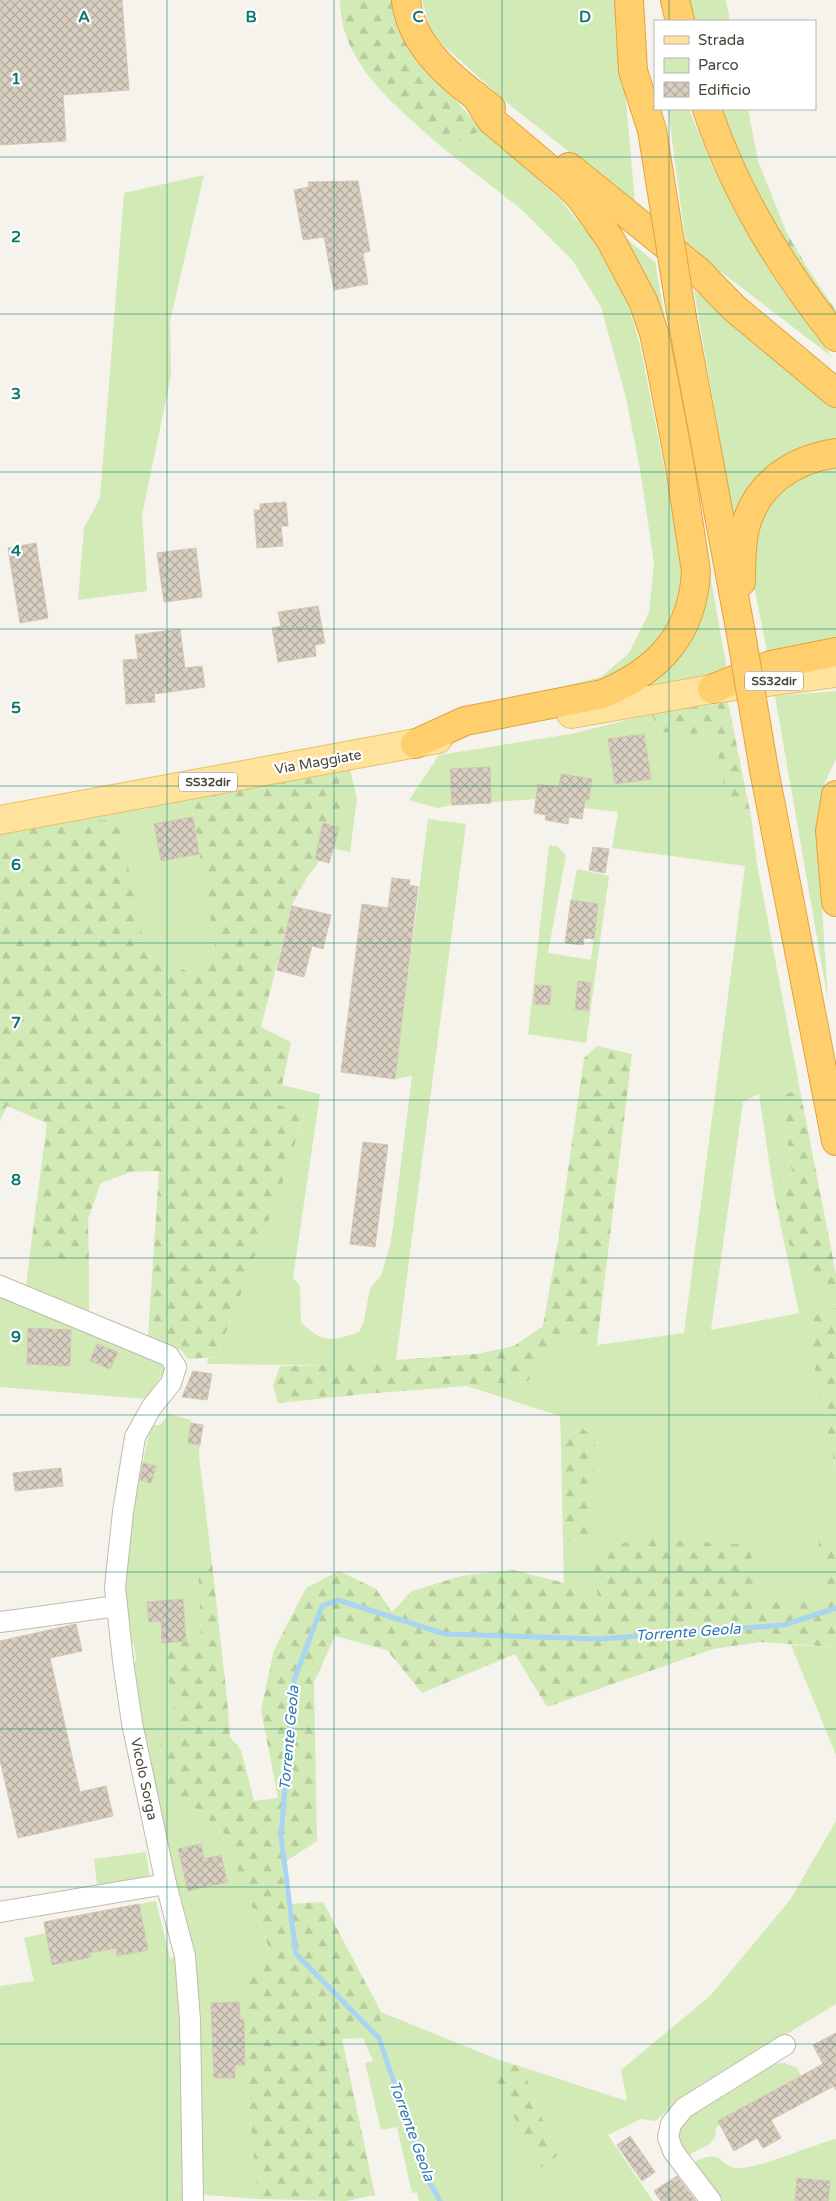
<svg xmlns="http://www.w3.org/2000/svg" width="836" height="2201" font-family="'Varela Round',sans-serif">
<style>
.green{fill:#d2eab5}
.forest{fill:url(#forest-firs)}
.lines{fill:none;stroke-linecap:round;stroke-linejoin:round}
.stream{stroke:#a9d4f2;stroke-width:5}
.building{fill:url(#building-cross-hatch);stroke:#d3c7b4}
.street-casing{stroke:#c2bbae;stroke-width:22}
.primary-casing{stroke:#e6c16a;stroke-width:30}
.highway-casing{stroke:#e0a43c;stroke-width:30}
.street{stroke:#fff;stroke-width:20}
.primary{stroke:#ffe39c;stroke-width:28}
.highway{stroke:#ffcf6e;stroke-width:28}
.highway-bridge-casing{stroke:#e0a43c;stroke-width:30;stroke-linecap:butt}
.highway-bridge{stroke:#ffcf6e;stroke-width:28}
.grid{fill:none;stroke:#0f766e;stroke-width:1;stroke-opacity:0.55}
.labels{text-anchor:middle;dominant-baseline:central;stroke-width:4.5;stroke-linejoin:round;paint-order:stroke}
.shield{fill:#fff;stroke:#817c74;stroke-width:1}
.shield-label{font-size:12px;font-weight:bold;fill:#4b4439}
.street-label{font-size:14px;fill:#4b4439;stroke:#fff}
.water-label{font-size:15px;font-style:italic;fill:#2e7ab2;stroke:#fff}
.grid-label{font-size:16px;text-anchor:middle;font-weight:bold;fill:#0f766e;stroke:#fff;stroke-width:4.5;stroke-linejoin:round;paint-order:stroke}
</style>
<defs>
<pattern id="forest-firs" width="22" height="20" patternUnits="userSpaceOnUse" patternTransform="scale(1.25)"><rect width="22" height="20" fill="#d2eab5"/><path d="M5 1l3.5 6h-7zM16 11l3.5 6h-7z" fill="#b6ca9c"/></pattern>
<pattern id="building-cross-hatch" width="8" height="8" patternUnits="userSpaceOnUse" patternTransform="scale(1.25)"><rect width="8" height="8" fill="#d8cfc1"/><path d="M0 0l8 8M0 8l8-8" fill="none" stroke="#b1aa9e"/></pattern>
</defs>
<rect width="100%" height="100%" fill="#f6f3ec"/>
<g class="green">
<path d="M422 0H617L635 203 512 107 432 35Z"/>
<path d="M681 0H726L730 21H686Z"/>
<path d="M668 109H689L713 168 764 261 832 357 686 245Z"/>
<path d="M711 109H748L758 161 786 231 770 235Z"/>
<path d="M482 130 559 198 594 241 627 301 640 345 682 559 683 595 671 628 648 657 589 687 493 703 601 677 629 653 649 613 654 563 640 469 626 398 601 307 573 261 521 209 444 149Z"/>
<path d="M204 175 170 321 171 376 142 515 147 591 78 600 84 528 100 498 124 193Z"/>
<path d="M600 217 655 262 727 670 642 691 641 684 688 637 669 389Z"/>
<path d="M694 290 836 405V446L735 529Z"/>
<path d="M836 463V645L768 655 749 563 758 519 783 483Z"/>
<path d="M836 691V759L824 784 817 829 828 1001 775 696Z"/>
<path d="M651 714 661 732 714 735 729 812 751 816 757 864 800 1090 780 1095 792 1173 773 1188 759 1094 743 1102 711 1330 799 1313 782 1232 810 1277 836 1305V1308L800 1313 807 1331 836 1471V1535L819 1538 828 1601 756 1597 598 1598 564 1583 563 1542 593 1536 581 1428 561 1442 560 1416 467 1386 528 1381 558 1342 598 1335 597 1345 684 1333 745 866 612 848 618 812 583 808 585 799H589L592 779 561 774 559 787 536 799 452 805 437 808 409 800 439 755 571 734Z"/>
<path d="M350 769 357 799 350 852 330 848 341 800 338 771Z"/>
<path d="M190 798 215 946 204 978 146 954 119 821H61Z"/>
<path d="M428 819 466 824 396 1360 329 1365 207 1364 208 1358 217 1357 287 1171 304 1114 277 1106 282 1085 320 1094 293 1278 300 1286 301 1322C322 1343 331 1342 359 1332L364 1321 370 1288 381 1276 390 1246 393 1227 412 1076 395 1079Z"/>
<path d="M549 845 557 846 566 855 548 953 591 960 598 904 571 900 577 869 609 876 586 1043 528 1034Z"/>
<path d="M31 1246 89 1270V1312L26 1286Z"/>
<path d="M0 1294 166 1364 163 1373 147 1399 0 1387Z"/>
<path d="M169 1414 191 1420 188 1442 200 1445 199 1455 212 1564 198 1567 201 1640 162 1643 180 1735 214 1824 241 1851 236 1878 258 1917 269 1950 244 2001 245 2067 258 2199 204 2195 198 2018 151 1783 132 1666 136 1660 134 1644 127 1639 123 1582 129 1525 151 1425H160Z"/>
<path d="M791 1645 836 1647V1755Z"/>
<path d="M836 1821V2004L687 2095 655 2121 641 2119 608 2135 653 2201H419L417 2192 412 2193 397 2127 381 2130 365 2063 373 2061 363 2038 341 2039 339 2025H383L381 2012 499 2060 494 2073 539 2169 557 2156 522 2067 627 2101 621 2070 710 1996 790 1900Z"/>
<path d="M146 1852 150 1878 97 1885 94 1859Z"/>
<path d="M156 1901 170 1958 176 1957 183 2019 185 2201H0V1986L34 1981 24 1938 45 1933 44 1922Z"/>
<path d="M785 2063 797 2068 801 2076 718 2121 720 2125 715 2128 716 2135 710 2144 684 2157 675 2132 684 2118 760 2070 774 2064Z"/>
<path d="M836 2139V2201H722L695 2166 696 2161C726 2147 718 2170 742 2168 769 2165 808 2146 836 2139Z"/>
</g>
<g class="forest">
<path d="M340 0H392L399 29 430 71 482 130 444 149C400 109 340 66 340 0Z"/>
<path d="M786 231 807 267 836 311V329L770 236Z"/>
<path d="M728 702 751 816 729 812 714 735 661 732 651 714Z"/>
<path d="M338 771 341 800 334 842 306 879 292 905 261 1027 291 1042 278 1105 304 1113 287 1171 217 1357 188 1359 182 1351 148 1336 159 1171 131 1172 101 1183 88 1219 89 1270 31 1246 47 1123 7 1106 0 1121V832L61 821 119 820 146 954 204 978 215 946 190 798Z"/>
<path d="M597 1046 632 1054 598 1335 558 1342 528 1381 365 1394 278 1403 273 1385 280 1366 329 1365 477 1354 514 1346 543 1326 558 1241 584 1058Z"/>
<path d="M800 1090 836 1274V1305L810 1277 782 1232 773 1188 792 1173 780 1095Z"/>
<path d="M836 1308V1471L807 1331 799 1313Z"/>
<path d="M581 1428 595 1437 593 1536 563 1542 561 1442Z"/>
<path d="M836 1535V1647L760 1642 713 1649 547 1707 515 1654 422 1693 387 1650 335 1636 314 1682 317 1841 282 1864 287 1904 323 1902 381 2012 384 2025H339L375 2195 346 2201 258 2199 245 2067 244 2001 250 1964 269 1949 258 1917 236 1878 241 1851 214 1824 163 1782 160 1739 179 1735 162 1643 201 1640 198 1567 212 1564 227 1698 230 1737 241 1750 254 1801 278 1798 261 1710 274 1650 306 1588 339 1571 376 1589 392 1612 412 1591 461 1576 513 1570 564 1583 598 1598 593 1554 638 1538 750 1545 756 1596 827 1601 818 1537Z"/>
<path d="M499 2060 522 2067 557 2156 539 2169 493 2073Z"/>
</g>
<g class="lines">
<path class="stream" d="M440 2201 425 2174 379 2038 296 1954 281 1836 294 1680 322 1606 338 1600 445 1634 600 1639 784 1625 836 1608"/>
</g>
<g class="building">
<path d="M0 0H122L129 90 63 95 66 141 0 145Z"/>
<path d="M358 181 370 251 363 253 368 284 334 290 324 237 303 240 294 190 309 187 308 182Z"/>
<path d="M286 502 288 526H281L283 546 257 548 254 510H260V504Z"/>
<path d="M36 543 48 618 20 623 8 548Z"/>
<path d="M196 548 202 597 164 602 157 553Z"/>
<path d="M318 606 325 643 315 645 316 656 278 662 272 628 281 626 278 612Z"/>
<path d="M180 629 185 668 202 666 205 687 154 694 155 702 126 704 123 660 138 659 135 635Z"/>
<path d="M644 734 651 779 615 784 608 739Z"/>
<path d="M490 767 491 803 452 805 450 769Z"/>
<path d="M561 774 592 779 589 800 585 799 582 819 569 817 568 824 545 820 546 815 534 813 538 784 559 787Z"/>
<path d="M193 817 199 854 161 861 154 824Z"/>
<path d="M323 823 339 828 329 863 315 859Z"/>
<path d="M593 847 609 849 605 873 589 870Z"/>
<path d="M392 878 410 880 409 885 418 887 395 1079 341 1072 362 904 388 908Z"/>
<path d="M571 900 598 904 594 939 584 938 583 945 565 943Z"/>
<path d="M292 906 331 915 323 949 312 946 304 977 277 970Z"/>
<path d="M578 981 591 983 588 1011 575 1009Z"/>
<path d="M535 985 551 986 550 1005 534 1004Z"/>
<path d="M363 1142 388 1145 375 1247 350 1244Z"/>
<path d="M28 1328 71 1330 70 1366 27 1364Z"/>
<path d="M97 1344 118 1352 110 1369 90 1361Z"/>
<path d="M193 1371 212 1374 207 1400 182 1397Z"/>
<path d="M191 1423 203 1425 200 1445 188 1443Z"/>
<path d="M143 1463 156 1466 151 1483 140 1480Z"/>
<path d="M61 1468 63 1486 15 1491 13 1473Z"/>
<path d="M183 1599 186 1641 162 1643 161 1621 149 1622 147 1602Z"/>
<path d="M76 1624 82 1651 50 1658 80 1792 106 1786 113 1816 18 1838 0 1760V1641Z"/>
<path d="M201 1844 204 1859 221 1855 227 1882 188 1891 178 1849Z"/>
<path d="M139 1904 148 1950 117 1956 116 1948 90 1953 91 1957 52 1965 44 1922Z"/>
<path d="M239 2002 240 2020 244 2019 245 2065H235V2078H214L211 2003Z"/>
<path d="M836 2033V2090L834 2086 771 2120 781 2138 763 2148 757 2138 734 2151 718 2121 823 2064 813 2045Z"/>
<path d="M630 2136 655 2172 642 2181 617 2145Z"/>
<path d="M677 2176 696 2201H661L654 2191Z"/>
<path d="M797 2178 830 2181 828 2201H795Z"/>
</g>
<g class="lines">
<defs>
<g id="street">
<path d="M0 1286 169 1356 176 1367 171 1383 151 1408 135 1437 123 1512 115 1587 123 1661 132 1723 166 1884 185 1956 190 2020 193 2201"/>
<path d="M0 1622 117 1606"/>
<path d="M0 1912 166 1884"/>
<path d="M711 2201 673 2151 668 2137 671 2124 684 2108 785 2045"/>
</g>
<g id="primary">
<path d="M571 714 712 689 836 673"/>
<path d="M0 820 438 739"/>
</g>
<g id="highway">
<path d="M406 0C411 48 455 81 491 108"/>
<path d="M629 0 633 71 652 130"/>
<path d="M675 0 680 21"/>
<path d="M707 109C735 193 781 268 836 337"/>
<path d="M569 167 698 271 734 308 836 393"/>
<path d="M682 318 740 628"/>
<path d="M741 582C741 564 741 545 745 528 756 484 793 459 836 453"/>
<path d="M712 689 771 665 836 652"/>
<path d="M415 744 465 721 603 694C659 670 693 634 696 571L679 461 662 371 654 333 643 301 610 239 581 198 567 184 491 120 476 96"/>
<path d="M764 770 836 1141"/>
<path d="M836 795 830 831 836 902"/>
</g>
</defs>
<use href="#street" class="street-casing"/>
<use href="#primary" class="primary-casing"/>
<use href="#highway" class="highway-casing"/>
<use href="#street" class="street"/>
<use href="#primary" class="primary"/>
<use href="#highway" class="highway"/>
<defs>
<g id="highway-bridge">
<path d="M652 130 682 318"/>
<path d="M740 628 764 770"/>
</g>
</defs>
<use href="#highway-bridge" class="highway-bridge-casing"/>
<use href="#highway-bridge" class="highway-bridge"/>
</g>
<path class="grid" d="M167 0V2201M334 0V2201M502 0V2201M669 0V21M669 109V2201M0 157H836M0 314H836M0 472H836M0 629H836M0 786H836M0 943H836M0 1100H836M0 1258H836M0 1415H836M0 1572H836M0 1729H836M0 1887H836M0 2044H836"/>
<g class="labels">
<g class="shield">
<rect x="745" y="671.5" width="58" height="19" rx="4"/>
<rect x="179" y="772.5" width="58" height="19" rx="4"/>
</g>
<g class="shield-label">
<text x="774" y="681">SS32dir</text>
<text x="208" y="782">SS32dir</text>
</g>
<g class="street-label">
<text transform="translate(318 762) rotate(-10)">Via Maggiate</text>
<text transform="translate(144 1779) rotate(78)">Vicolo Sorga</text>
</g>
<g class="water-label">
<text transform="translate(688 1632) rotate(-4)">Torrente Geola</text>
<text transform="translate(289 1738) rotate(-85)">Torrente Geola</text>
<text transform="translate(412 2131) rotate(70)">Torrente Geola</text>
</g>
</g>
<g class="grid-label">
<text x="84" y="22">A</text>
<text x="251" y="22">B</text>
<text x="418" y="22">C</text>
<text x="585" y="22">D</text>
<text x="16" y="84">1</text>
<text x="16" y="242">2</text>
<text x="16" y="399">3</text>
<text x="16" y="556">4</text>
<text x="16" y="713">5</text>
<text x="16" y="870">6</text>
<text x="16" y="1028">7</text>
<text x="16" y="1185">8</text>
<text x="16" y="1342">9</text>
</g>
<rect x="654" y="20" width="162" height="90" fill="#ffffff" stroke="#b7b4b0"/>
<rect x="664" y="36" width="25" height="8" fill="#ffe39c" stroke="#b7b4b0"/>
<text x="698" y="45" font-size="15" fill="#4b4439">Strada</text>
<rect x="664" y="58" width="25" height="15" fill="#d2eab5" stroke="#b7b4b0"/>
<text x="698" y="70" font-size="15" fill="#4b4439">Parco</text>
<rect x="664" y="82" width="25" height="15" fill="url(#building-cross-hatch)" stroke="#b7b4b0"/>
<text x="698" y="95" font-size="15" fill="#4b4439">Edificio</text>
</svg>
